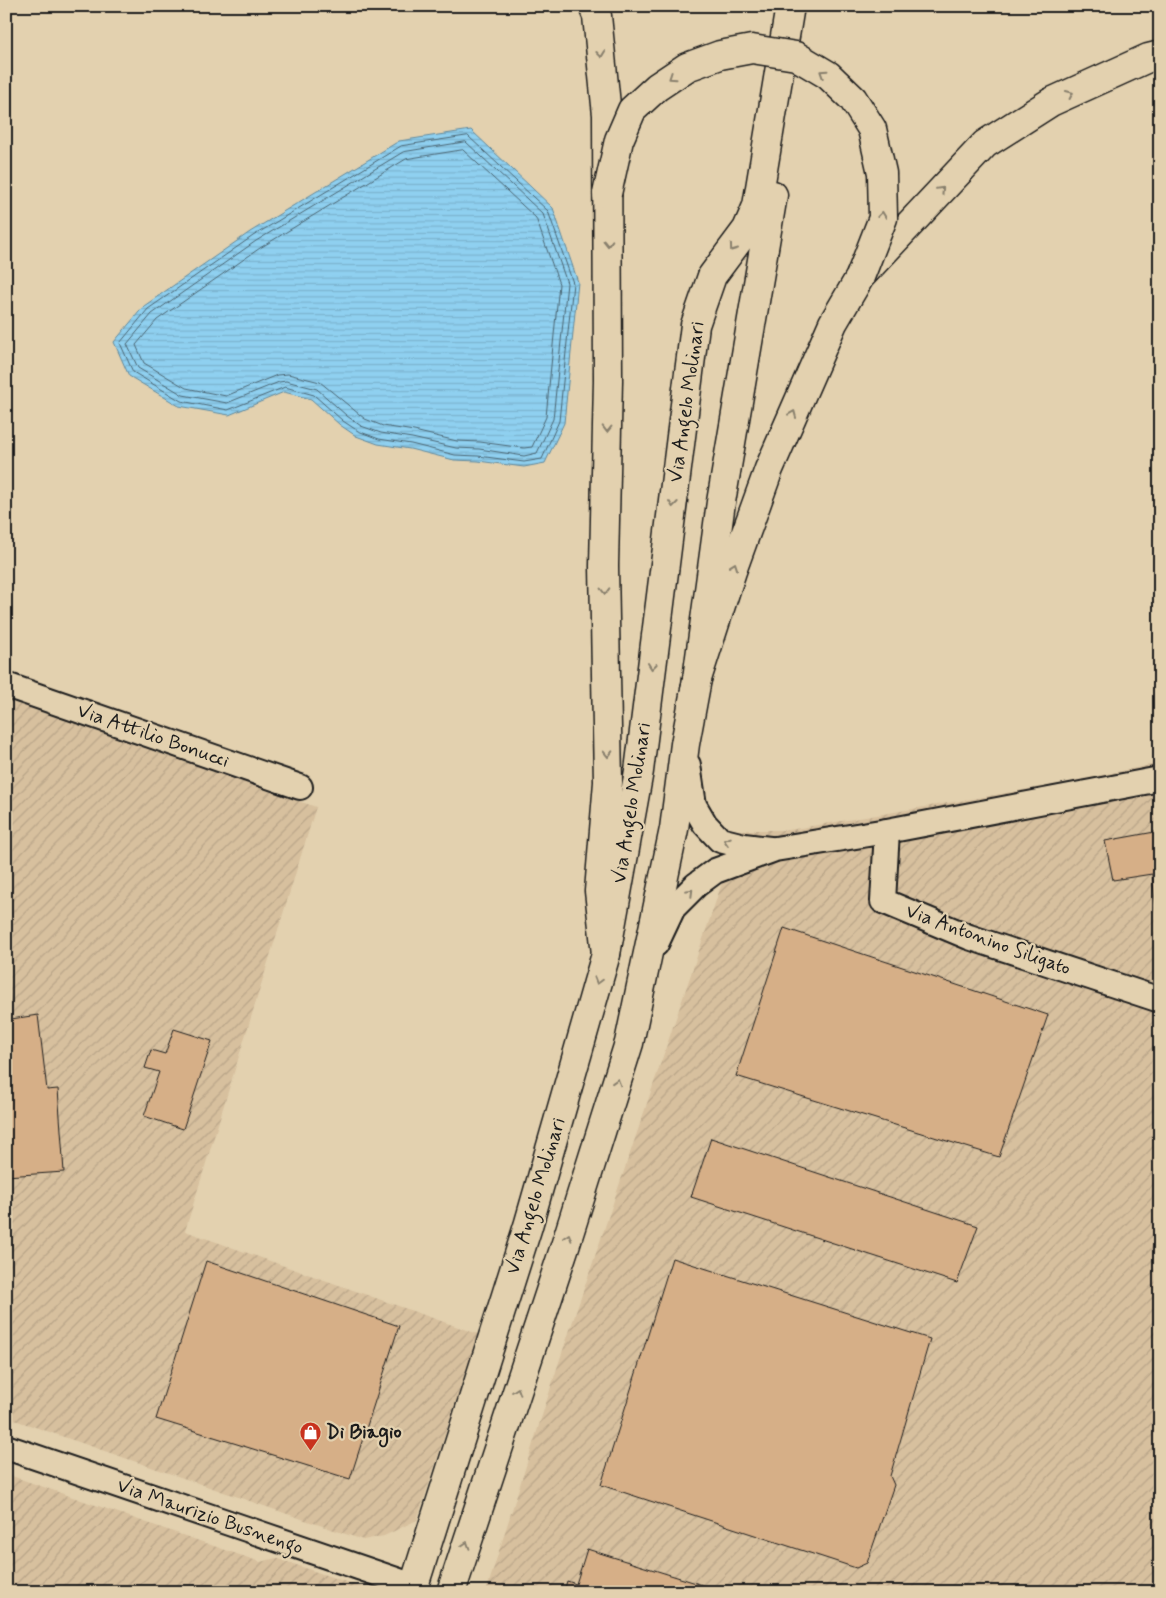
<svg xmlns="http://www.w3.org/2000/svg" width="1166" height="1598" font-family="Mynerve,sans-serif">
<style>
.industrial{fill:url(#industrial-furrows)}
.water{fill:url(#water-rules);stroke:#61889b}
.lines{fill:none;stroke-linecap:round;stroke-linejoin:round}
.shore{stroke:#4a6471;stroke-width:1}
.building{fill:#d6af87;stroke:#1c1c1c}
.minor-casing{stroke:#1c1c1c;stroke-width:28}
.tertiary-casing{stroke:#1c1c1c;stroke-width:31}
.secondary-casing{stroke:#1c1c1c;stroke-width:31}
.minor{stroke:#e3d1af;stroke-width:24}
.tertiary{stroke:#e3d1af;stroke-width:28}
.secondary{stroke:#e3d1af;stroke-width:28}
.secondary-bridge-casing{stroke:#1c1c1c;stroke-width:31;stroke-linecap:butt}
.secondary-bridge{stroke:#e3d1af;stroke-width:28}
.oneway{stroke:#89806d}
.labels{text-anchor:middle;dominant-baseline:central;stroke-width:4.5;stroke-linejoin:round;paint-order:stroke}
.street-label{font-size:20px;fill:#1c1c1c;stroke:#e3d1af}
.poi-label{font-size:20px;font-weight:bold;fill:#1c1c1c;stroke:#e3d1af;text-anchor:start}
</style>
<defs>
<pattern id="industrial-furrows" width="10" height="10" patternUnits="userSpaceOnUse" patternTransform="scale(1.25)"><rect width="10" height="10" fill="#d7c09e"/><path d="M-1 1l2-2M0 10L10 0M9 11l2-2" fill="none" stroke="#b8a488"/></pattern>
<pattern id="water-rules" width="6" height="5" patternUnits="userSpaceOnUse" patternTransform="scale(1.25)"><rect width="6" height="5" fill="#8fd0f0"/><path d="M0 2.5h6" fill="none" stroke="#7bb2cd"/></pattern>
</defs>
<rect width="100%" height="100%" fill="#e3d1af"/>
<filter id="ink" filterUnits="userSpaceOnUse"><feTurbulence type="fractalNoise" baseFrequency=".02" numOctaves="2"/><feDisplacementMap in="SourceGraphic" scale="10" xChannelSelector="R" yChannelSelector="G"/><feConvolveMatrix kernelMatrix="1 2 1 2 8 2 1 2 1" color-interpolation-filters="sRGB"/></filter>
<g filter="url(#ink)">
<g class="industrial">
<path d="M6 700 316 807 185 1231 478 1334 417 1520 384 1536 363 1540 6 1417Z"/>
<path d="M1160 763V1592H486L559 1362 740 830H789L1059 784Z"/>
<path d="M6 1474 260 1562 276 1558 375 1592H6Z"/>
</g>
<path class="water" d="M471 130 553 208 578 282 564 423 545 463 524 467 478 461 454 460 410 449 378 444 356 436 340 425 311 399 284 392 229 415 179 406 129 376 114 342 144 306 250 232 399 141Z"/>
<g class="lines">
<g class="shore">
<path d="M468 136 548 211 573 283 559 421 542 459 524 462 478 456 455 455 411 444 379 439 358 431 343 421 314 395 285 387 228 410 181 401 133 372 120 343 148 309 253 236 401 146Z"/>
<path d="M466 142 543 214 567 283 553 419 537 453 524 456 479 449 456 448 412 438 381 433 361 426 347 416 317 389 286 381 279 382 227 403 183 395 138 368 127 344 152 314 256 241 403 152Z"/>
<path d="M463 150 536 218 559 284 546 417 532 447 524 448 480 442 457 441 414 431 383 426 365 419 320 382 288 374 277 375 226 396 186 388 144 363 136 345 157 320 260 248 406 159Z"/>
</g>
</g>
<g class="building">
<path d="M1160 831V936H1159L1152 874 1113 880 1105 841Z"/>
<path d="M784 928 1048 1015 999 1157 736 1076Z"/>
<path d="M6 934 11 1019 38 1015 47 1090 58 1089 64 1172 6 1176Z"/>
<path d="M174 1029 212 1041 183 1129 144 1116 159 1072 145 1068 151 1050 165 1054Z"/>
<path d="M711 1138 978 1226 957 1283 691 1197Z"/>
<path d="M672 1258 930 1339 890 1476 894 1485 867 1563 856 1568 601 1485Z"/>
<path d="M206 1261 399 1326 350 1479 156 1419Z"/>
<path d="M587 1549 725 1592H564L567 1581 576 1584Z"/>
</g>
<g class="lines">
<defs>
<g id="minor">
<path d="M6 685 300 787"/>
<path d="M688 765 694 805 705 824 720 840 744 846 770 849"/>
<path d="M887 831 883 901 969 937 1160 1000"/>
<path d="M656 944 673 908 696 885 715 871 775 849 887 831 1160 779"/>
<path d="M6 1447 414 1586"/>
</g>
<g id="tertiary">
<path d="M412 1592 528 1226 606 954 639 771 695 325 712 276 747 229 757 206 790 6"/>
<path d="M451 1592 566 1243 629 1043 674 829 685 744 697 679 721 502 773 195"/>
</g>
<g id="secondary">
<path d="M593 6 597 16 607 115 608 380 604 566 608 782 599 891 606 954"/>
<path d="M697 679 732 571 769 469 833 323 860 277 985 144 1051 102 1148 58 1160 55"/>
</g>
</defs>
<use href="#minor" class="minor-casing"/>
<use href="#tertiary" class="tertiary-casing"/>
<use href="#secondary" class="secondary-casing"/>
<use href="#minor" class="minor"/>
<use href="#tertiary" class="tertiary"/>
<use href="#secondary" class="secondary"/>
<defs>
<path id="secondary-bridge" d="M607 194 619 140 632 110 657 87 687 67 720 55 752 49 796 56 828 75 853 99 872 129 882 173 883 218 860 277"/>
</defs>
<use href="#secondary-bridge" class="secondary-bridge-casing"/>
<use href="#secondary-bridge" class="secondary-bridge"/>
</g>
<defs><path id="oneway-chevron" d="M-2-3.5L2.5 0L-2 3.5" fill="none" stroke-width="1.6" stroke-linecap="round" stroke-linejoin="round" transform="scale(1.25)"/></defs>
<g class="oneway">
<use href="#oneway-chevron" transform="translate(601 54) rotate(84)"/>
<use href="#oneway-chevron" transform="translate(823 73) rotate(-147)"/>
<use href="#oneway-chevron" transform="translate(672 77) rotate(146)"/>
<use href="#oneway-chevron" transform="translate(1070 94) rotate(-25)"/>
<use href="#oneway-chevron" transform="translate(941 190) rotate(-46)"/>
<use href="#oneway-chevron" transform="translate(882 215) rotate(-83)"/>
<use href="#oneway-chevron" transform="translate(608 243) rotate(89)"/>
<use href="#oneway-chevron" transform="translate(733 248) rotate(126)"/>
<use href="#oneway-chevron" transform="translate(793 414) rotate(-67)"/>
<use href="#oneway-chevron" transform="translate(607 429) rotate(91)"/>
<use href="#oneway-chevron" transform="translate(673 504) rotate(97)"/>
<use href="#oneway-chevron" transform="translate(734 566) rotate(-70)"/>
<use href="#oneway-chevron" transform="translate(605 591) rotate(89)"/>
<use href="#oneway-chevron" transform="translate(652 666) rotate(97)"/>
<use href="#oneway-chevron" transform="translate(608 754) rotate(89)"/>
<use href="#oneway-chevron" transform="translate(727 841) rotate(-162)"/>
<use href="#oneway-chevron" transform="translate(690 892) rotate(-45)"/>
<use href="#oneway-chevron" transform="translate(598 981) rotate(106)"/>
<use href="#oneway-chevron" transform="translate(617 1082) rotate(-73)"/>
<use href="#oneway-chevron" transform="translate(568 1237) rotate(-72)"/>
<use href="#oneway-chevron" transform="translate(517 1391) rotate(-72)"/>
<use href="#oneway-chevron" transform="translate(466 1545) rotate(-72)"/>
</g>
</g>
<defs>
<symbol id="shop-pin" viewBox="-11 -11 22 30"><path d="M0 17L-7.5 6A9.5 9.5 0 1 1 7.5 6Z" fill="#c8321e" stroke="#e3d1af"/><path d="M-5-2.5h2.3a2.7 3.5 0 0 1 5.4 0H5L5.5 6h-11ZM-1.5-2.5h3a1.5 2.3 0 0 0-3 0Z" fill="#fff"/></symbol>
</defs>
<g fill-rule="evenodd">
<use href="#shop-pin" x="298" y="1420" width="25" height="34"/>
</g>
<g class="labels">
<g class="street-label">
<text transform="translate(687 402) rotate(-82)">Via Angelo Molinari</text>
<text transform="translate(153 736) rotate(19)">Via Attilio Bonucci</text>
<text transform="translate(632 803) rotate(-81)">Via Angelo Molinari</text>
<text transform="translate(988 940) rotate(20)">Via Antonino Siligato</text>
<text transform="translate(536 1196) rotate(-73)">Via Angelo Molinari</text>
<text transform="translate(210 1517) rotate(19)">Via Maurizio Busnengo</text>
</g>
<g class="poi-label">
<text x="326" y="1432">Di Biagio</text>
</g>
</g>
<rect width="1166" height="1598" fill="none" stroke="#e3d1af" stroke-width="25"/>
<rect x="12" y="12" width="1141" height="1573" fill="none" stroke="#1c1c1c" stroke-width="2" filter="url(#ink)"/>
</svg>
